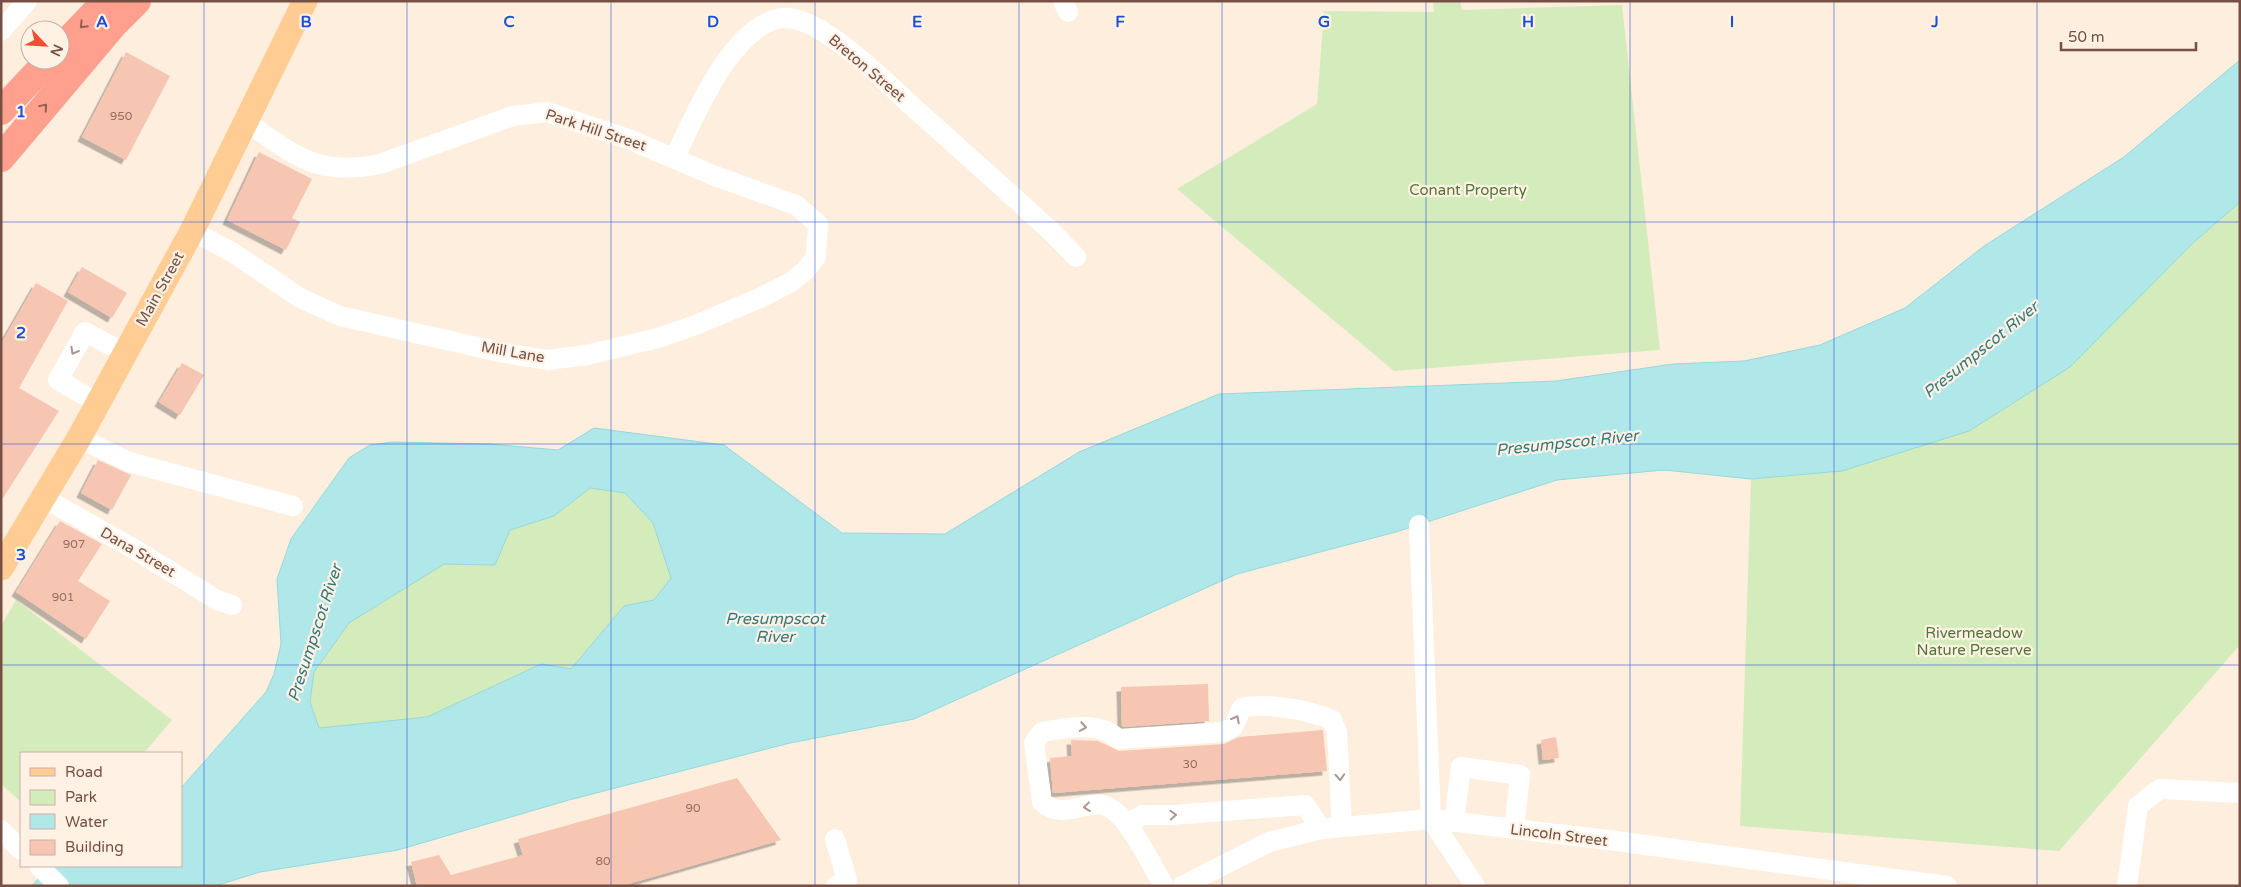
<svg xmlns="http://www.w3.org/2000/svg" width="2241" height="887" font-family="'Varela Round',sans-serif">
<style>
.green{fill:#d4ecbb}
.water{fill:#b0e7e9;stroke:#95d8dc;fill-rule:evenodd}
.building{fill:#f6c6b2;filter:url(#shadow)}
.lines{fill:none;stroke-linecap:round;stroke-linejoin:round}
.minor{stroke:#fff;stroke-width:20}
.major{stroke:#ffcc93;stroke-width:25}
.highway{stroke:#ff9f8d;stroke-width:28}
.oneway{stroke:#916053}
.oneway2{stroke:#ad968f}
.grid{fill:none;stroke:#1d4ed8;stroke-width:1;stroke-opacity:0.55}
.labels{text-anchor:middle;dominant-baseline:central;stroke-width:4.5;stroke-linejoin:round;paint-order:stroke}
.number-label{font-size:12px;fill:#966e60}
.street-label{font-size:15px;fill:#765044;stroke:#fff2e5}
.park-label{font-size:15px;fill:#517738;stroke:#fff2e5}
.water-label{font-size:16px;font-style:italic;fill:#36787d;stroke:#fff2e5}
.grid-label{font-size:16px;text-anchor:middle;font-weight:bold;fill:#1d4ed8;stroke:#fff2e5;stroke-width:4.5;stroke-linejoin:round;paint-order:stroke}
</style>
<defs>
<filter id="shadow"><feDropShadow dx="-4.5" dy="4.5" stdDeviation="0" flood-color="#0004"/></filter>
</defs>
<rect width="100%" height="100%" fill="#feeedd"/>
<g class="green">
<path d="M1433 1H1460L1462 10 1622 5 1660 350 1394 371 1177 189 1317 104 1324 11 1434 12Z"/>
<path d="M2240 202V645L2059 851 1740 826 1751 479 1842 471 2193 243Z"/>
<path d="M590 488 625 493 653 523 671 578 654 600 624 606 571 669 540 664 427 717 319 728 310 702 314 672 349 623 444 564 495 565 510 530 554 516Z"/>
<path d="M16 600 172 720 144 753H21V802L1 784V626Z"/>
</g>
<path class="water" d="M2240 60V202L2193 243 2070 367 1969 431 1842 471 1751 479 1664 470 1557 480 1396 532 1237 574 914 719 790 743 569 800 398 850 260 872 215 886H32L49 866H181V788L266 692 274 674 281 644 277 579 291 539 349 458 370 445 392 442 489 444 558 450 594 428 724 445 842 533 945 534 1079 452 1219 394 1556 381 1673 364 1744 361 1820 345 1905 308 1984 246 2124 157ZM590 488 625 493 653 523 671 578 654 600 624 606 571 669 541 664 427 717 319 728 310 702 314 672 349 623 444 564 495 565 510 530 554 516Z"/>
<g class="building">
<path d="M126 52 170 76 126 160 82 137Z"/>
<path d="M259 152 312 179 292 218 300 222 286 250 227 220Z"/>
<path d="M82 267 127 293 112 318 68 292Z"/>
<path d="M36 283 68 301 19 388 59 411 1 501V344Z"/>
<path d="M182 363 204 375 180 415 159 402Z"/>
<path d="M98 460 131 475 112 510 81 493Z"/>
<path d="M60 521 102 544 78 581 110 601 86 639 16 592Z"/>
<path d="M1208 684 1209 721 1122 727 1121 687Z"/>
<path d="M1323 730 1327 771 1053 793 1050 758 1072 756 1071 740 1098 741 1119 751 1224 744 1239 737Z"/>
<path d="M1556 737 1559 758 1543 760 1541 740Z"/>
<path d="M737 778 781 840 621 886H417L411 862 439 855 451 875 523 855 518 839Z"/>
</g>
<g class="lines">
<g class="minor">
<path d="M1063 1 1068 12"/>
<path d="M1 31 27 1"/>
<path d="M675 157C695 115 728 34 776 19 789 15 808 23 819 29 853 50 884 80 913 107 960 149 1007 191 1054 234L1076 257"/>
<path d="M192 231 232 252 300 298 340 316 504 353 547 360 586 355 658 338 693 326 760 298 791 282 805 271 816 257 818 224 796 205 715 176 626 138 547 112 513 116 380 164C316 177 295 155 246 122"/>
<path d="M98 403 58 380 85 332 125 353"/>
<path d="M79 438 129 462 293 506"/>
<path d="M44 498 136 550 217 600 232 605"/>
<path d="M1419 525 1431 819"/>
<path d="M1431 819 1475 886"/>
<path d="M1454 822 1461 767 1520 775 1514 829"/>
<path d="M1127 825 1142 815H1172L1305 805 1321 829"/>
<path d="M1 830 21 850"/>
<path d="M835 839 847 880 836 886"/>
<path d="M39 866 59 886"/>
<path d="M1164 886C1151 865 1130 817 1108 807 1088 797 1064 822 1042 802L1034 743 1042 732C1065 728 1100 720 1118 739L1223 732 1233 727 1242 708C1266 702 1309 710 1332 720L1337 732 1342 827"/>
<path d="M1182 886 1269 842 1321 829 1431 819 1609 840 1947 886"/>
<path d="M2127 886 2138 806 2160 789 2240 793"/>
</g>
<path class="major" d="M1 568 79 438 192 231 305 1"/>
<g class="highway">
<path d="M60 49 106 1"/>
<path d="M1 111 49 60"/>
<path d="M1 158 115 23 137 1"/>
</g>
</g>
<defs><path id="oneway-chevron" d="M-2-3.5L2.5 0L-2 3.5" fill="none" stroke-width="1.6" stroke-linecap="round" stroke-linejoin="round" transform="scale(1.25)"/></defs>
<g class="oneway">
<use href="#oneway-chevron" transform="translate(83 25) rotate(134)"/>
<use href="#oneway-chevron" transform="translate(44 107) rotate(-50)"/>
</g>
<g class="oneway2">
<use href="#oneway-chevron" transform="translate(74 351) rotate(119)"/>
<use href="#oneway-chevron" transform="translate(1236 719) rotate(-62)"/>
<use href="#oneway-chevron" transform="translate(1083 727) rotate(10)"/>
<use href="#oneway-chevron" transform="translate(1340 777) rotate(87)"/>
<use href="#oneway-chevron" transform="translate(1087 807) rotate(173)"/>
<use href="#oneway-chevron" transform="translate(1173 815) rotate(-3)"/>
</g>
<path class="grid" d="M204 1V886M407 1V886M611 1V886M815 1V886M1019 1V886M1222 1V886M1426 1V886M1630 1V886M1834 1V886M2037 1V886M1 222H2240M1 444H2240M1 665H2240"/>
<g class="labels">
<g class="number-label">
<text x="121" y="116">950</text>
<text x="74" y="544">907</text>
<text x="63" y="597">901</text>
<text x="1190" y="764">30</text>
<text x="693" y="808">90</text>
<text x="603" y="861">80</text>
</g>
<g class="street-label">
<text transform="translate(867 68) rotate(40)">Breton Street</text>
<text transform="translate(596 130) rotate(18)">Park Hill Street</text>
<text transform="translate(160 289) rotate(-61)">Main Street</text>
<text transform="translate(513 352) rotate(10)">Mill Lane</text>
<text transform="translate(138 552) rotate(30)">Dana Street</text>
<text transform="translate(1559 835) rotate(7)">Lincoln Street</text>
</g>
<g class="park-label">
<text x="1468" y="190">Conant Property</text>
<text x="1974" y="633">Rivermeadow<tspan x="1974" dy="17">Nature Preserve</tspan></text>
</g>
<g class="water-label">
<text transform="translate(1981 350) rotate(-39)">Presumpscot River</text>
<text transform="translate(1567 443) rotate(-6)">Presumpscot River</text>
<text x="775" y="619">Presumpscot<tspan x="775" dy="18">River</tspan></text>
<text transform="translate(315 633) rotate(-72)">Presumpscot River</text>
</g>
</g>
<g class="grid-label">
<text x="102" y="27">A</text>
<text x="306" y="27">B</text>
<text x="509" y="27">C</text>
<text x="713" y="27">D</text>
<text x="917" y="27">E</text>
<text x="1120" y="27">F</text>
<text x="1324" y="27">G</text>
<text x="1528" y="27">H</text>
<text x="1732" y="27">I</text>
<text x="1935" y="27">J</text>
<text x="21" y="117">1</text>
<text x="21" y="338">2</text>
<text x="21" y="560">3</text>
</g>
<rect width="2241" height="887" fill="none" stroke="#765044" stroke-width="5"/>
<rect x="20" y="752" width="162" height="115" fill="#fff2e5" stroke="#c8b1a5"/>
<rect x="30" y="768" width="25" height="8" fill="#ffcc93" stroke="#c8b1a5"/>
<text x="65" y="777" font-size="15" fill="#765044">Road</text>
<rect x="30" y="790" width="25" height="15" fill="#d4ecbb" stroke="#c8b1a5"/>
<text x="65" y="802" font-size="15" fill="#765044">Park</text>
<rect x="30" y="814" width="25" height="15" fill="#b0e7e9" stroke="#c8b1a5"/>
<text x="65" y="827" font-size="15" fill="#765044">Water</text>
<rect x="30" y="840" width="25" height="15" fill="#f6c6b2" stroke="#c8b1a5"/>
<text x="65" y="852" font-size="15" fill="#765044">Building</text>
<g transform="translate(45 45) rotate(115)"><circle r="24" fill="#fff2e5" stroke="#c8b1a5"/>
<path d="M0-4L9 19L0 12L-9 19Z" fill="#f54d35"/>
<text y="-8" font-size="14" font-weight="bold" text-anchor="middle" fill="#765044">N</text>
</g>
<path d="M2061 42v8h135v-8" fill="none" stroke="#765044" stroke-width="2.5"/>
<text x="2068" y="42" font-size="15" fill="#765044" stroke="#fff2e5" stroke-width="4" paint-order="stroke">50 m</text>
</svg>
